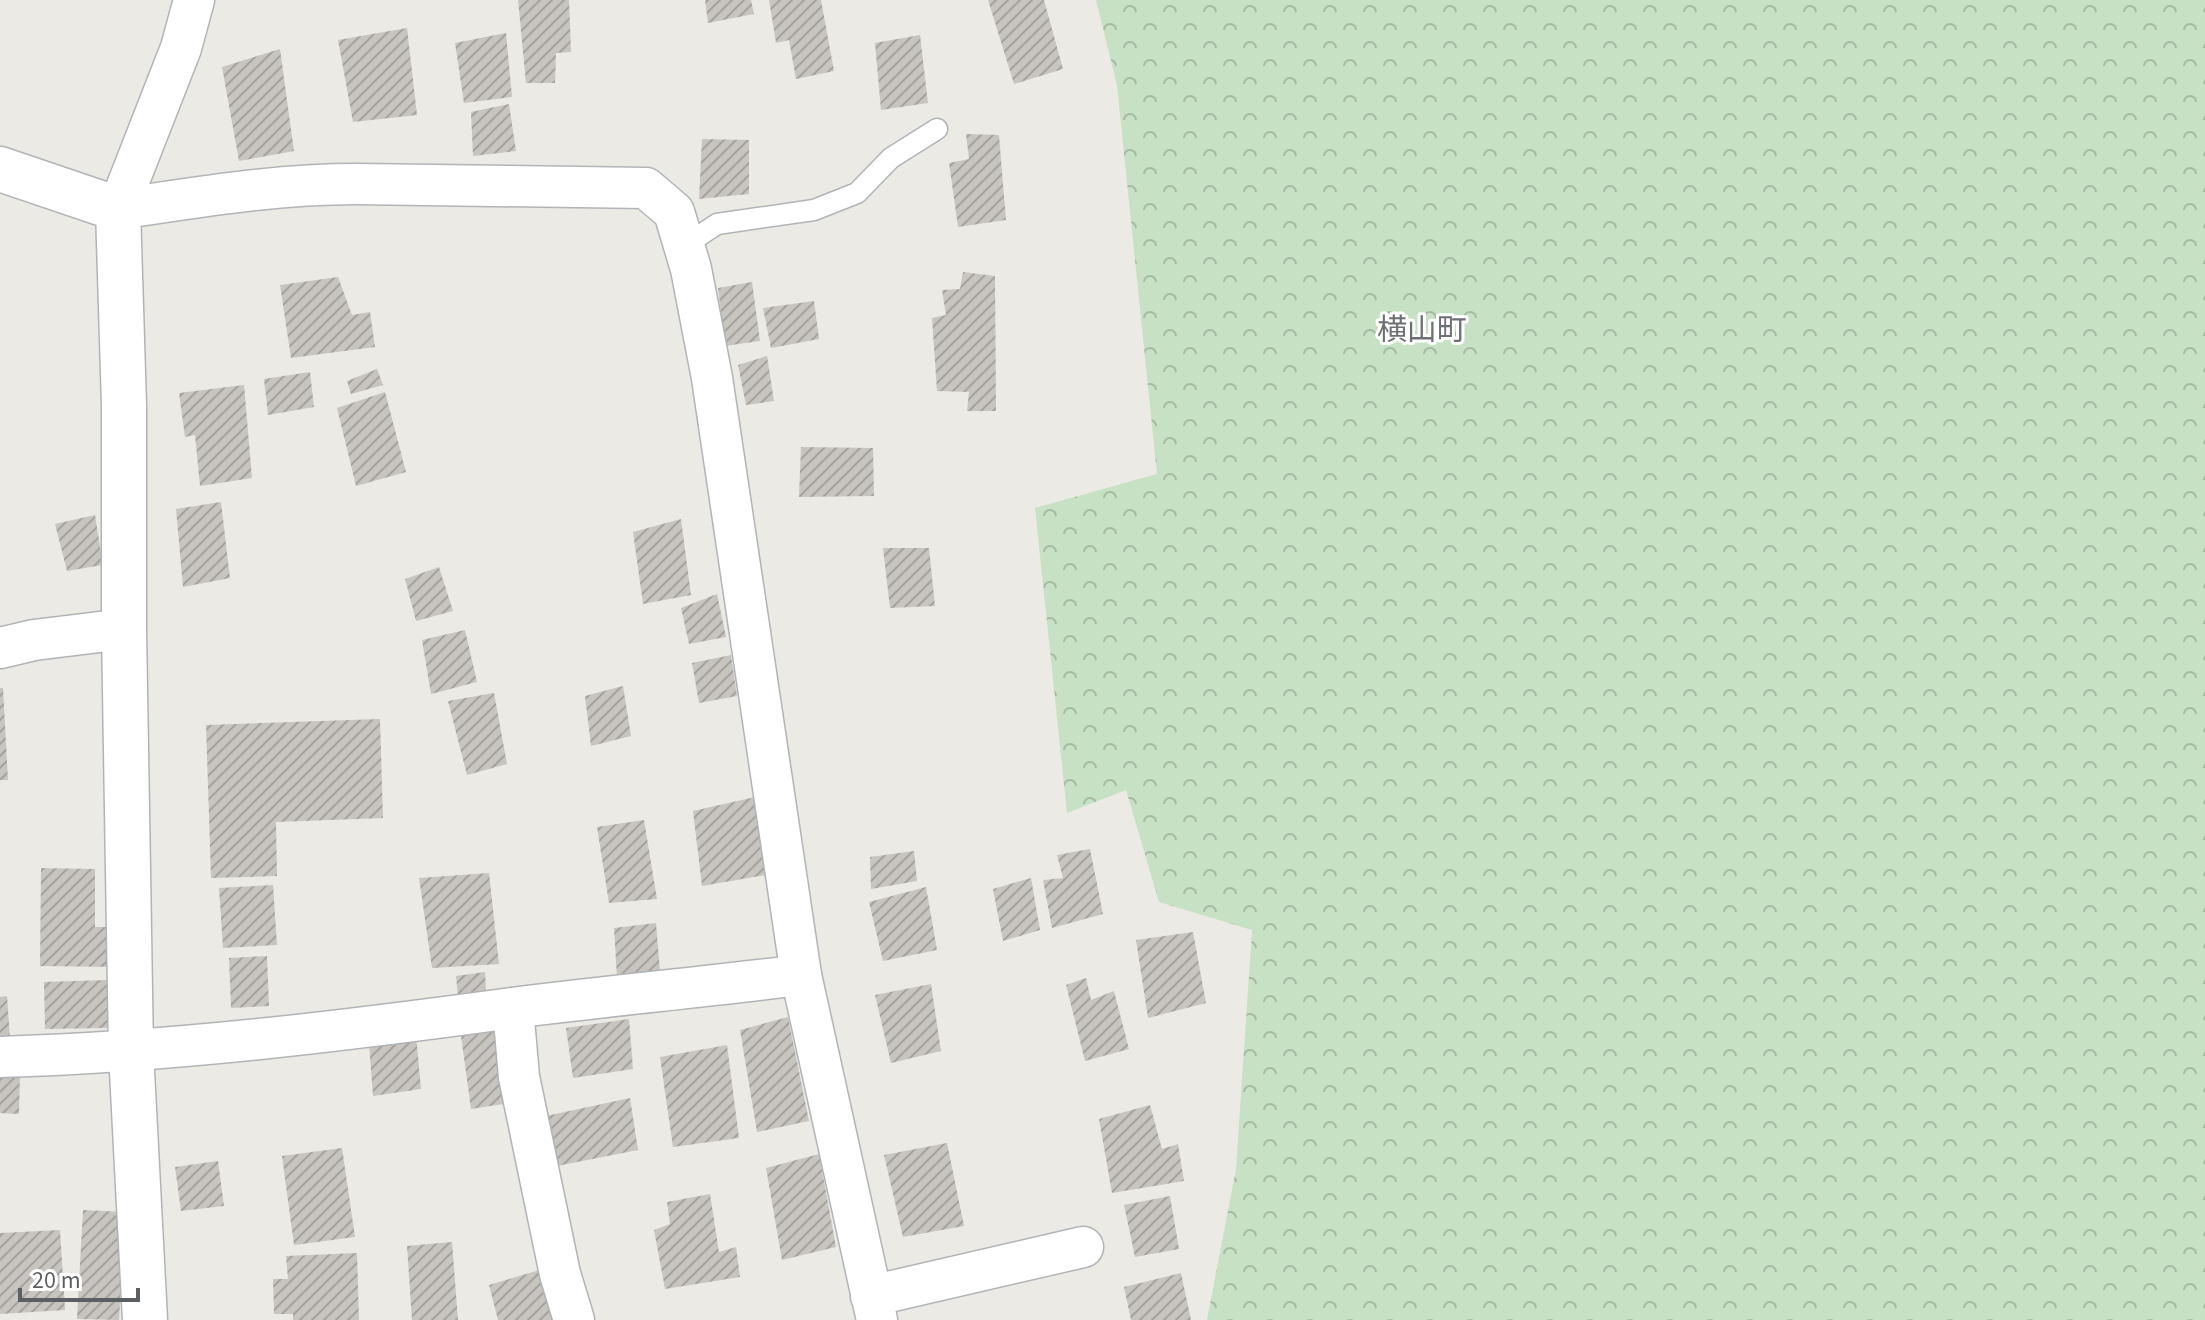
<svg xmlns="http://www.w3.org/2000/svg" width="2205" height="1320" font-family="'Source Sans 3','Noto Sans JP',sans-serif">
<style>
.forest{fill:url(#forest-crowns)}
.building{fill:url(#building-hatch)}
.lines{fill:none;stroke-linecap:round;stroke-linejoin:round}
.service-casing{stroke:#b1b4b7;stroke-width:23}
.minor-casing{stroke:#b1b4b7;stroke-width:43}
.tertiary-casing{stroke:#b1b4b7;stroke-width:47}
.service{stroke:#fff;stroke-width:20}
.minor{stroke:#fff;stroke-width:40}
.tertiary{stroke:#fff;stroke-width:44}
.labels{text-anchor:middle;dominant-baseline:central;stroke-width:6;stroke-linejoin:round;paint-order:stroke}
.quarter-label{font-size:30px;fill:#6d7174;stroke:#fff}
</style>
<defs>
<pattern id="forest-crowns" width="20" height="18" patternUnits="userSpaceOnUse" patternTransform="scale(2)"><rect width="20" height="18" fill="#c6e1c3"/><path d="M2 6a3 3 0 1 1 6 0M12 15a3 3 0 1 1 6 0" fill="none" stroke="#a4baa2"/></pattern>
<pattern id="building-hatch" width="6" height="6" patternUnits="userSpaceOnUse" patternTransform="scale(2)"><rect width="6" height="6" fill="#c8c5c0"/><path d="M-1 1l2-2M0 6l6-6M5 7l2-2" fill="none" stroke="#a6a39f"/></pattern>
</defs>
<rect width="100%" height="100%" fill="#eceae4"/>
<path class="forest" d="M1096 0H2205V1320H1207L1236 1169 1252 930 1159 902 1126 790 1067 813 1035 508 1157 474 1117 85Z"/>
<g class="building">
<path d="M518 0H569L571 52 556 53 555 83H526Z"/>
<path d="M705 0H751L754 14 708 23Z"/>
<path d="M769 0H821L834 71 796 79 789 40 776 43Z"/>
<path d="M988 0H1044L1063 69 1014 84Z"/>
<path d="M407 28 417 115 353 122 338 40Z"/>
<path d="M506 33 512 97 464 103 455 43Z"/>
<path d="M920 35 928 103 881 110 875 43Z"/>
<path d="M280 49 294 151 239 161 222 67Z"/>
<path d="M509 104 516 151 473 156 471 112Z"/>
<path d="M966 134 999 135 1006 220 958 227 949 163 969 159Z"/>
<path d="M702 139 749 140V194L699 199Z"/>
<path d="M963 272 995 276 996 411H967L969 392 937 391 932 318 946 315 942 290 960 289Z"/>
<path d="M338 277 352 315 370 312 375 347 291 358 280 285Z"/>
<path d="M752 282 760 341 725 346 718 288Z"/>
<path d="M814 301 819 339 771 348 763 308Z"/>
<path d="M767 356 774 401 746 405 738 365Z"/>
<path d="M377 369 383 385 351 394 347 381Z"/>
<path d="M310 372 314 407 268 415 264 379Z"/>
<path d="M244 385 252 478 200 486 195 435 185 437 179 393Z"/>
<path d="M385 392 406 472 356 486 337 408Z"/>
<path d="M801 447 873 448 874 496 799 497Z"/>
<path d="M221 502 230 578 183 587 176 509Z"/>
<path d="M95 515 103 565 67 571 55 524Z"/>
<path d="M681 519 691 595 643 604 633 532Z"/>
<path d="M883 548H929L935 606 890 608Z"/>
<path d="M439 567 453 611 416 621 405 579Z"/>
<path d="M717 594 726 637 689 644 681 608Z"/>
<path d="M465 630 477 682 431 694 422 640Z"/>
<path d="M731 655 737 696 699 703 692 663Z"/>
<path d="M623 686 631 736 591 746 585 696Z"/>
<path d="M0 688H3L8 780H0Z"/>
<path d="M494 693 507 764 467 775 448 701Z"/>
<path d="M380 719 383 818 276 822 277 876 211 878 206 725Z"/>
<path d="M764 795 772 874 702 886 693 811Z"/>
<path d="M644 820 657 899 609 903 597 827Z"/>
<path d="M1090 849 1103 914 1052 928 1043 880 1063 878 1057 855Z"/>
<path d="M914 851 917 881 871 889 870 857Z"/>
<path d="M41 868 95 869V927H116L115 967 40 966Z"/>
<path d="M489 873 499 964 432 968 419 878Z"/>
<path d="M1031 878 1040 930 1003 941 993 889Z"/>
<path d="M273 885 277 945 223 948 219 888Z"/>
<path d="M926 887 937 950 883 961 869 902Z"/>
<path d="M656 923 660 971 617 977 614 928Z"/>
<path d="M1193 932 1206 1003 1148 1018 1136 940Z"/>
<path d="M267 956 269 1006 231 1008 229 958Z"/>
<path d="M485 972 486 992 458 997 456 976Z"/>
<path d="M1086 978 1091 1000 1114 991 1129 1049 1085 1061 1066 985Z"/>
<path d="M107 980 108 1028 45 1029 44 982Z"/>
<path d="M931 984 941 1051 891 1063 875 995Z"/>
<path d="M7 996 10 1038 0 1039V997Z"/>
<path d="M788 1017 809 1121 757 1132 740 1030Z"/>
<path d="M629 1019 633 1069 573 1078 566 1028Z"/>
<path d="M506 1024 516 1102 471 1109 461 1036Z"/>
<path d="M416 1035 421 1089 373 1096 369 1044Z"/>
<path d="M727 1045 739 1138 673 1147 660 1057Z"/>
<path d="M0 1075H20L19 1114 0 1113Z"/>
<path d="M630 1098 638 1150 557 1166 546 1116Z"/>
<path d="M1150 1105 1162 1149 1178 1144 1184 1181 1112 1193 1099 1119Z"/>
<path d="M947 1143 964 1226 903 1237 884 1155Z"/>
<path d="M342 1148 355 1237 294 1245 282 1156Z"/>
<path d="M819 1154 836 1247 782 1260 766 1168Z"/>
<path d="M218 1161 224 1206 181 1211 175 1167Z"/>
<path d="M710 1194 719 1252 736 1247 740 1277 665 1289 654 1230 670 1224 667 1202Z"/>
<path d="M1170 1196 1179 1249 1135 1257 1124 1205Z"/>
<path d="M83 1210 125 1212 119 1320 77 1319Z"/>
<path d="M60 1230 65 1310 0 1314V1233Z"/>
<path d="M452 1242 458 1320H412L407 1246Z"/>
<path d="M357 1253 359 1320H293V1314H274L273 1279H288L286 1256Z"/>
<path d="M543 1269 558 1320H498L489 1285Z"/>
<path d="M1181 1273 1191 1320H1131L1124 1287Z"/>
</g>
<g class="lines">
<defs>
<path id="service" d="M684 246 717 224 814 210 857 193 891 158 937 129"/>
<g id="minor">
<path d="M118 209C197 197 276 184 356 184L646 188 674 212 691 269 712 378 801 975 877 1320"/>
<path d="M118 209 181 48 194 0"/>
<path d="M0 648 34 640 124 629"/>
<path d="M513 1008 519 1077 560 1274 574 1320"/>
<path d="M0 1057C172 1052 342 1031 512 1008 608 996 704 987 801 975"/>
<path d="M871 1296 1083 1247"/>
</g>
<path id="tertiary" d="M0 169 118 209 124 406V629L131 1052 145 1320"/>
</defs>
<use href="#service" class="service-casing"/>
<use href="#minor" class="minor-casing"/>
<use href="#tertiary" class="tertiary-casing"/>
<use href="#service" class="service"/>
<use href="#minor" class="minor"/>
<use href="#tertiary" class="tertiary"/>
</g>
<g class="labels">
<g class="quarter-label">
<text x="1422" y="330">横山町</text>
</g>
</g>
<path d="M20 1288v12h118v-12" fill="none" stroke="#5c5f62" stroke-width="4"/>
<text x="32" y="1288" font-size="24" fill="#5c5f62" stroke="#ffffff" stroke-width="6" paint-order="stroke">20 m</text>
</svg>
